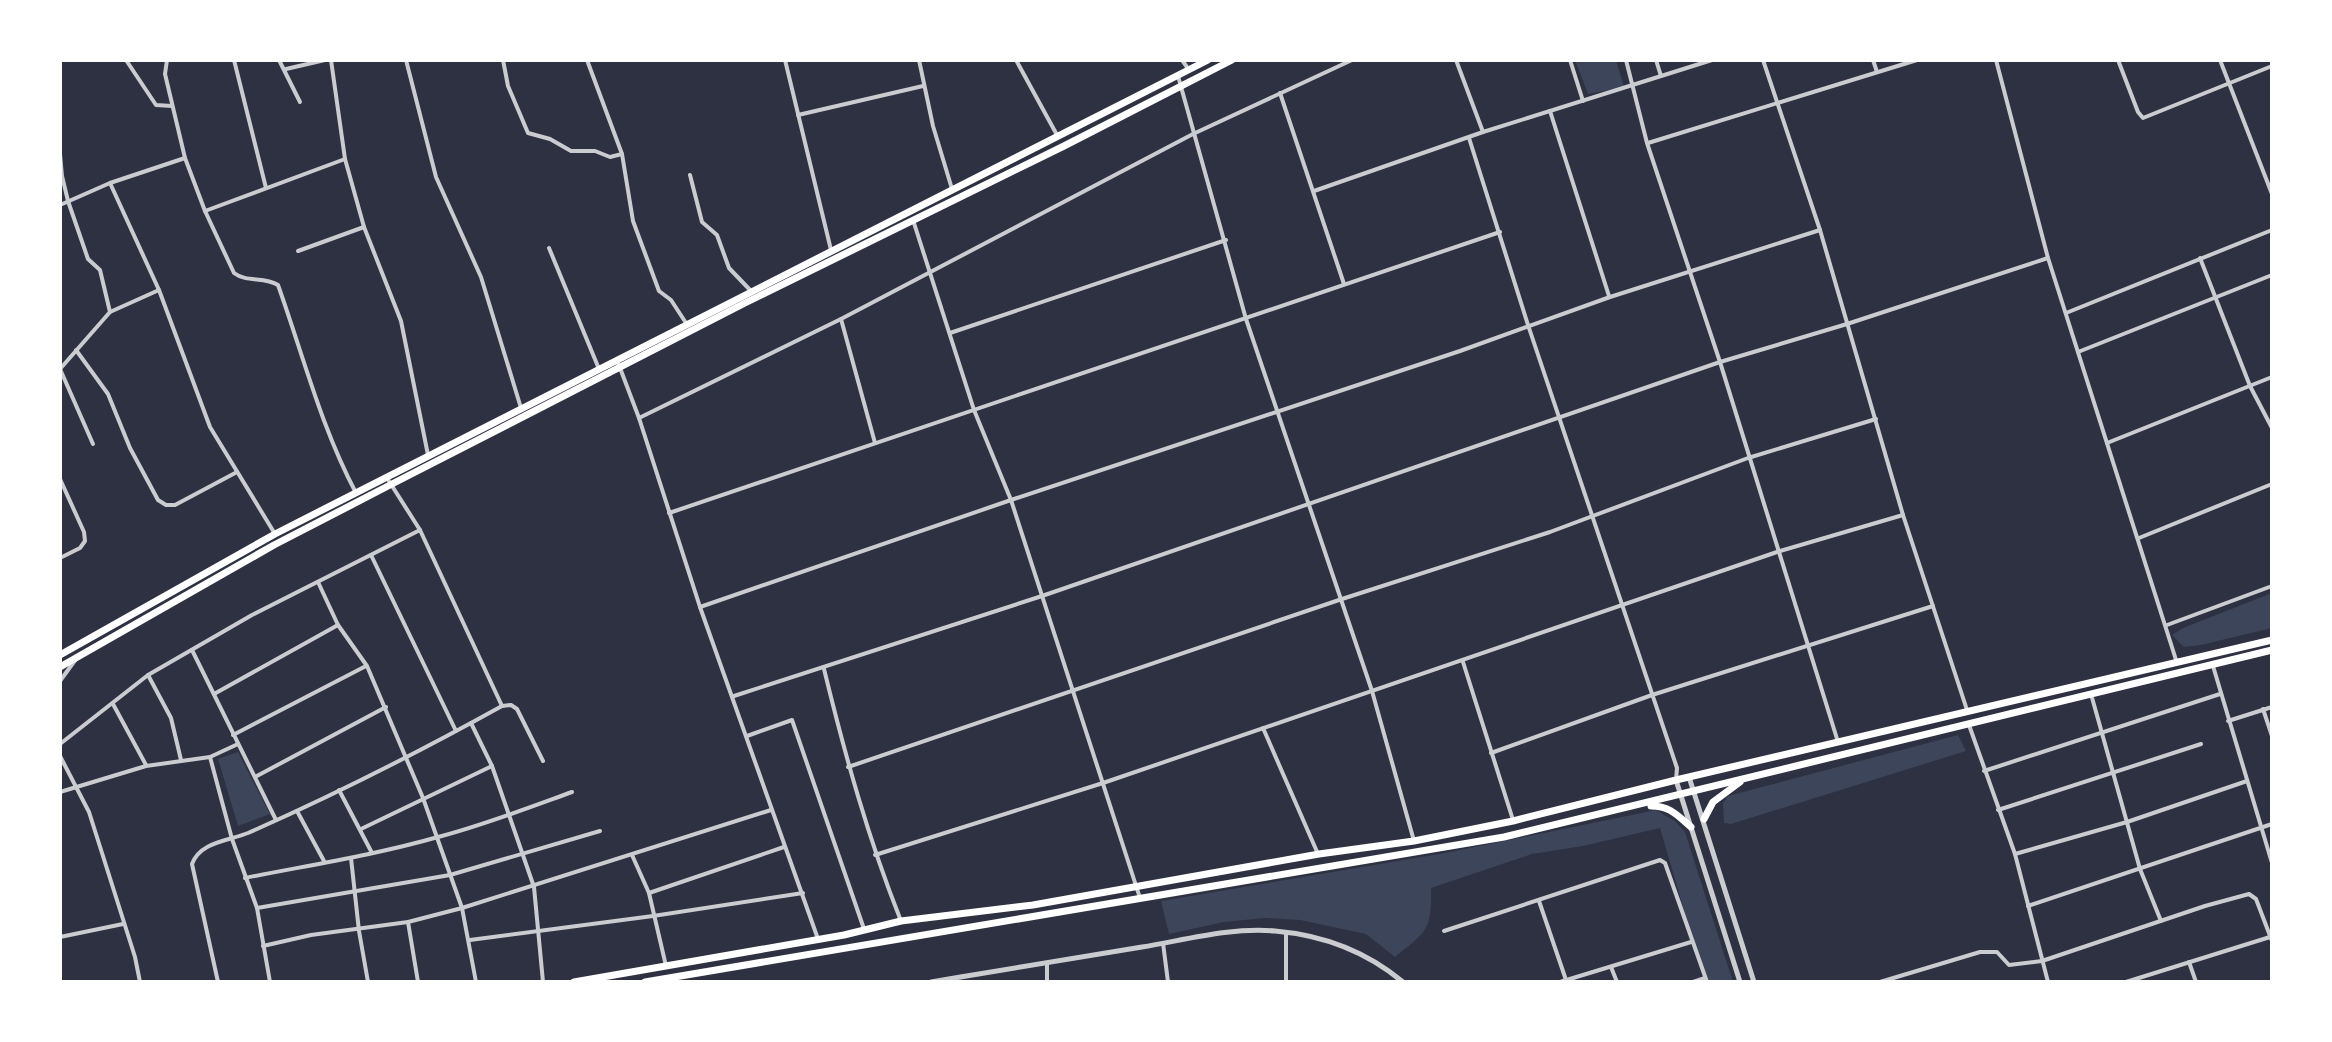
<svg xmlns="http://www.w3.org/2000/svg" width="2332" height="1042" font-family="'Playfair Display',serif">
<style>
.green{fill:#3c4559}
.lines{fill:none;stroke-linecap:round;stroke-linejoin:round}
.minor{stroke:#caccd0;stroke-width:4}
.tertiary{stroke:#caccd0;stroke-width:5}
.primary{stroke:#fff;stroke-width:7}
.trunk{stroke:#fff;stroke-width:7}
</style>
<rect width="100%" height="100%" fill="#2d3142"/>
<g class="green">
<path d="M1575 60H1616L1624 87 1588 94Z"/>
<path d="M2272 593V628L2201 645 2184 647 2172 635 2183 628Z"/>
<path d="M1958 735 1966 751 1731 824 1724 823 1723 803 1728 796Z"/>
<path d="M238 752 270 814 238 826 218 759Z"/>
<path d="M1656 810 1675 821 1685 832 1733 982H1709L1689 927 1660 828 1583 846 1532 854 1431 888C1432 930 1427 931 1395 957L1366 934 1300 920 1265 918 1224 922 1169 934 1161 901 1445 853Z"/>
</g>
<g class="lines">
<g class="minor">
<path d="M126 60 156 105 172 106"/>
<path d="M167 60 165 74 185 158 205 211 234 273C247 283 264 276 278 285 303 355 321 427 356 493"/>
<path d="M234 60 266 188"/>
<path d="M279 60 300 102"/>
<path d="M331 60 345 159 364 227 401 321 428 455"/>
<path d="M406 60 436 177 481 277 521 408"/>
<path d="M503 60 508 86 528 133 550 139 571 151H595L610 157 622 154"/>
<path d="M587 60 622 154 633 221 659 291 671 300 686 323"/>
<path d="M785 60 831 250"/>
<path d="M919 60 933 126 952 189"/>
<path d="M1016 60 1057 135"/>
<path d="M1182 60 1189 70"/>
<path d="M1456 60 1483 132"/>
<path d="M1570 60 1583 101"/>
<path d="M1626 60 1647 143 1720 362 1838 742"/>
<path d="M1656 60 1661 76"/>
<path d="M1763 60 1820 230 1903 515 1967 710"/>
<path d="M1873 60 1877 72"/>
<path d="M1996 60 2048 258 2177 663"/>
<path d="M2118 60 2138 112 2143 118 2272 66"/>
<path d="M2220 60 2272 194"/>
<path d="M286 69 325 60"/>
<path d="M1178 76 1246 319 1372 691 1414 841"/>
<path d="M1280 93 1344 284"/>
<path d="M1550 111 1609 296"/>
<path d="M798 115 923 86"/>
<path d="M1469 138 1528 325 1677 768 1676 780"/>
<path d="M1648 143 1917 60"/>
<path d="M60 154 62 176 68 201 88 259 100 270 110 312"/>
<path d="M690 175 702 222 717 235 729 268 751 291"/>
<path d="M110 183 159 290 210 427 275 534"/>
<path d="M1314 191 1483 132 1712 60"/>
<path d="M60 205 110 183 185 158"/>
<path d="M205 211 345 159"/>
<path d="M913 220 974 410 1011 500 1140 898"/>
<path d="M549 248 599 369"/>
<path d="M298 251 364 227"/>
<path d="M2200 258 2250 386 2272 428"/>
<path d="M2066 313 2272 230"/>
<path d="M841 319 875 443"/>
<path d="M950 333 1226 240"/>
<path d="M76 350 108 394 130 448 158 500 166 505H175L237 472"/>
<path d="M2078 352 2272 275"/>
<path d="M617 360 639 418 700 607 818 939"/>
<path d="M60 369 110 312 159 290"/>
<path d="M60 369 93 444"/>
<path d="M639 418 841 319 1193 134 1352 60"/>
<path d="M2107 443 2272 377"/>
<path d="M387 478 420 530 502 706"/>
<path d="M60 479 84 532 85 541 80 548 60 558"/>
<path d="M669 513 1500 232"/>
<path d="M2139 538 2272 484"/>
<path d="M371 555 456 731"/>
<path d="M318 582 338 625 367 666 423 798 462 908 476 982"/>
<path d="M700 607 1011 500 1460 351 1610 297 1820 230"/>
<path d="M2167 625 2272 586"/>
<path d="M192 650 276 820"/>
<path d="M1463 662 1513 820"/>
<path d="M2213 666 2272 863"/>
<path d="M824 669C845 755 868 838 901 921"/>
<path d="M148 675 171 718 181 760"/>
<path d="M60 681 76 659"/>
<path d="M214 694 338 625"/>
<path d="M2091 694 2140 869 2161 921"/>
<path d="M734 696 1042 596 1720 362 1847 324 2048 258"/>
<path d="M113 704 146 765"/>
<path d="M502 706 511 705 517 709 543 761"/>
<path d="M2263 709 2272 736"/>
<path d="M2228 721 2272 707"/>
<path d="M471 723 492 766 534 887 543 982"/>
<path d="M1969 725 2015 854 2048 982"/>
<path d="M1263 728 1318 854"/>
<path d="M233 735 366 666"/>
<path d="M747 736 792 720 864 929"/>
<path d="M60 744 148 675 252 615 420 530"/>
<path d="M1491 753 1652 695 1933 606"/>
<path d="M60 756 89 812 135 957 140 982"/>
<path d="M210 757 232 839 257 908 270 982"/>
<path d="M848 767 1342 599 1550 532 1748 458 1876 419"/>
<path d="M1984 771 2220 694"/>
<path d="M255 777 386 707"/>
<path d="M339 790 372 853"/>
<path d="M60 792 146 766 210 757 238 744"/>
<path d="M1998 810 2201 744"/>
<path d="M297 811 324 861"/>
<path d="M361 829 492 766"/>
<path d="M2015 854 2127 822 2247 781"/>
<path d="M632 855 649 893 666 966"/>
<path d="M875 855 1103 783 1777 552 1903 515"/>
<path d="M351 858 359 931 368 982"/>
<path d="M245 878C310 865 375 855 438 837 484 825 528 808 572 792"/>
<path d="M649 893 784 847"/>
<path d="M1539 901 1566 980"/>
<path d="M2028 906 2272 824"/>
<path d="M257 908 450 875 600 831"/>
<path d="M408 922 418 982"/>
<path d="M1444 931 1660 860 1665 863 1707 982"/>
<path d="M1286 932V982"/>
<path d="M60 937 123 924"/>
<path d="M470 940 653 916 803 893"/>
<path d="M1163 943 1168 982"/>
<path d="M263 946 311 935 408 922 462 908 771 810"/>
<path d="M2189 962 2196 982"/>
<path d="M1047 963V982"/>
<path d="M1611 967 1617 982"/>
<path d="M218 982 192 864C200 842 228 841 248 833 334 795 419 752 502 706"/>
<path d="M1560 982 1691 942"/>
<path d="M1693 982 1705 978"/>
<path d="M1880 982 1980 952H1997L2009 965 2042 961 2205 906 2249 894 2256 899 2272 941"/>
<path d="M2126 982 2270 937"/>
</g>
<g class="tertiary">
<path d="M1689 777 1754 982"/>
<path d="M1676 780 1740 982"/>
<path d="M931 982C1001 970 1071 959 1142 947 1185 940 1231 927 1275 931 1322 935 1367 952 1403 982"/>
</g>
<g class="primary">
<path d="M60 655 275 534 1208 60"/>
<path d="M60 667 274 545 390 485 745 303 1064 146 1232 60"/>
</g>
<g class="trunk">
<path d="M1651 806C1670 806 1677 815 1691 827"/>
<path d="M1704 819 1713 802 1740 782"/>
<path d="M574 982 844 935 901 921 1033 905 1319 854 1414 841 1513 821 1676 780 2272 640"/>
<path d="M645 982 1504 837 2272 650"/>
</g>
</g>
<rect width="2332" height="1042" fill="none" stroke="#ffffff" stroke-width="124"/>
</svg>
